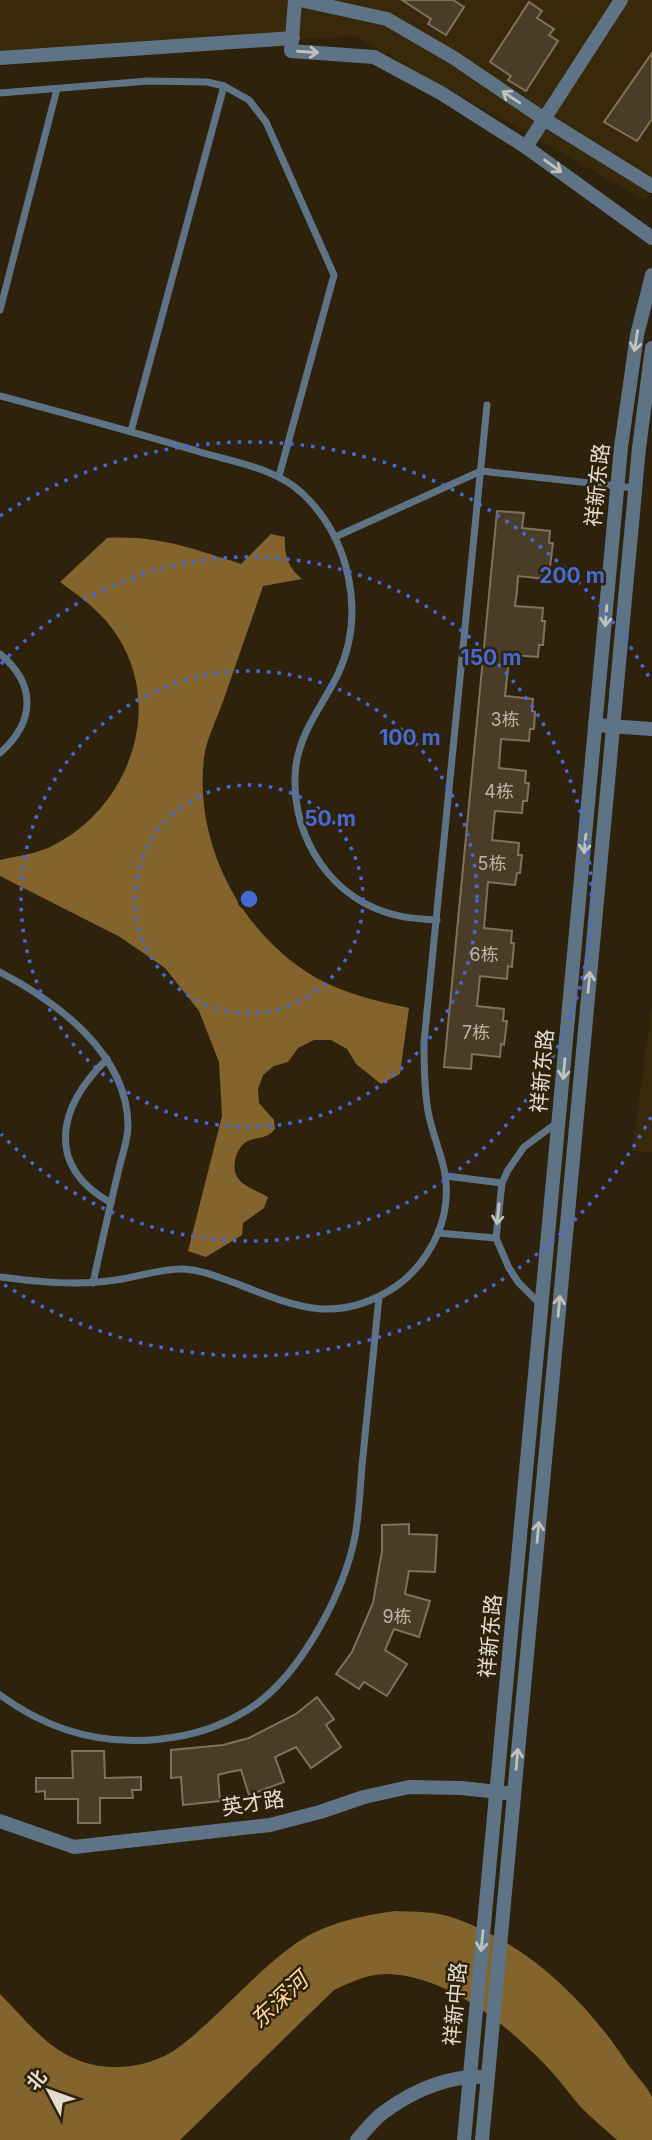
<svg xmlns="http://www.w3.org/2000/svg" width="652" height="2140" font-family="Inter,'Noto Sans SC',sans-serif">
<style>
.built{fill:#39290b}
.water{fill:#83642c}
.building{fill:#4a3d27;stroke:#80725a;stroke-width:2}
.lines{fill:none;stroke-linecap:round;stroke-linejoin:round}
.service{stroke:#5e7486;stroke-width:7}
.minor{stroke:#5e7486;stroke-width:14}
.tertiary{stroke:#5e7486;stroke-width:14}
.oneway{stroke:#c2c2bd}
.ring{fill:none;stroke:#456ad6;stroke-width:3.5;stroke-dasharray:3.5 7}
.labels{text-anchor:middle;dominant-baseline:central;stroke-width:5;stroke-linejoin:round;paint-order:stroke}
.number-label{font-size:18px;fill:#beb4a5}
.street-label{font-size:21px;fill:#e4dccf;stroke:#2e220c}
.water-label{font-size:23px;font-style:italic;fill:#ffd99a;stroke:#2e220c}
.centre{fill:#456ad6;stroke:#2e220c;stroke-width:3.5}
.ring-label{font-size:21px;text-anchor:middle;font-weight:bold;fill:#456ad6;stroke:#2e220c;stroke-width:5;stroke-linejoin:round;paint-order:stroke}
</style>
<rect width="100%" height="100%" fill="#2e220c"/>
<g class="built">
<path d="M0 0H652V191L645 200 355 36 0 57Z"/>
<path d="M652 1004V1152L632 1151Z"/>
</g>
<g class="water">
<path d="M271 534 285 537C284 556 288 567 302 579L263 586C249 627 235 667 221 707 215 723 206 741 204 758 194 843 240 932 313 976 342 993 376 1001 409 1008L400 1074 381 1084 356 1064 347 1049 331 1040H314L298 1048 288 1062 274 1066 263 1075 258 1089 259 1103 274 1120 275 1129C267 1140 257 1136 246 1142 240 1146 236 1154 235 1161 231 1184 251 1187 268 1197L264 1208 243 1223 242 1235 206 1257 188 1251 222 1116 219 1062 199 1011 165 968 120 937 0 876V860C16 856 37 854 52 846 127 809 165 711 118 637 103 613 82 598 60 582L107 538C158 535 193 549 241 564Z"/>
<path d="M395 1911C415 1912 435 1911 454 1918 526 1943 585 1999 627 2063 634 2073 647 2086 652 2097 652 2108 652 2128 652 2140H617C604 2128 590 2117 578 2104 569 2093 560 2081 551 2071 511 2028 451 1977 389 1974 369 1973 351 1982 334 1990L180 2140H0V1994C21 2015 41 2041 67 2055 101 2074 148 2070 179 2047 220 2016 253 1974 295 1944 325 1923 360 1916 395 1911Z"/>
</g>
<g class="building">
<path d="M402 0H453L464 7 446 35 428 24 431 19Z"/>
<path d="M529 2 542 11 537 18 554 29 549 35 558 41 526 91 508 80 511 76 490 62Z"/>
<path d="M652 53V119L637 141 604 122Z"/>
<path d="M497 511 524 513 522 528 550 531 549 543H553L550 567H547L545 579 518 576 517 591 515 606 543 608 542 621H545L543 645H539L538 657 511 655 508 669 505 696 533 699 532 711 535 712 534 729H530L529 741 501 739 499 768 526 771 525 783H529L527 801H523L522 813 495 811 492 840 519 843 518 855H522L520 873H517L515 885 488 882 484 928 512 931 511 943H514L512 967 508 966 507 979 480 976 477 1006 504 1009 503 1021H507L504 1045 501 1044 500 1057 472 1054 471 1069 444 1067Z"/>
<path d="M409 1524V1534L437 1535 435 1572 409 1571 407 1582 405 1594 430 1601 419 1637 394 1629 385 1650 407 1664 387 1696 364 1682 359 1689 336 1674 352 1652 373 1603 382 1551V1525Z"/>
<path d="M317 1697 334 1719 326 1725 341 1747 311 1768 296 1747 275 1757 284 1782 249 1795 241 1770 229 1772 218 1775 220 1801 183 1805 181 1777 171 1778V1750L223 1745 249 1738 296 1714Z"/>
<path d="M72 1751H104L105 1778 141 1777V1790H132L133 1798H100V1823H78V1799H45V1791L36 1792V1778H73Z"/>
</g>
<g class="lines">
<g class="service">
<path d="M0 93 148 81 207 82 224 86 249 100 266 122 334 275 279 476"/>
<path d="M0 310 57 89"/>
<path d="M0 396C67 414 133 432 200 452 234 462 275 468 302 493 350 538 366 614 338 674 323 705 301 730 296 765 288 827 324 892 385 912 402 918 419 919 437 920"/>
<path d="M131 431 224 86"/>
<path d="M335 537 481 471 635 488"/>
<path d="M0 654C37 685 35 722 0 753"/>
<path d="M0 972C57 1002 128 1054 128 1126 128 1141 121 1158 118 1173 109 1210 101 1246 93 1283"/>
<path d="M107 1059C58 1107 44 1165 111 1203"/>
<path d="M446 1176 502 1183"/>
<path d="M438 1233 496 1238"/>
<path d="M0 1277C39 1282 77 1286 116 1280 139 1277 161 1268 184 1269 202 1270 218 1277 235 1283 294 1306 336 1326 395 1287 419 1271 438 1242 444 1214 453 1171 435 1149 428 1111 424 1088 424 1065 424 1042L487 405"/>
<path d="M541 1305 518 1282 509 1268 496 1238 502 1183 508 1170 524 1147 558 1122"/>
<path d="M0 1695C52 1733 111 1748 175 1737 201 1733 227 1723 249 1709 299 1678 345 1592 355 1536 360 1510 360 1482 363 1456 368 1403 374 1350 379 1297"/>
</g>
<g class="minor">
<path d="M295 0 291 51 374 57 441 93 526 147 652 238"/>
<path d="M300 0 387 19 454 58 544 119 652 186"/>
<path d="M0 58 293 38"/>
<path d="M526 147 621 0"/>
<path d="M595 725 652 729"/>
<path d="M0 1821 74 1847 270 1825 320 1812 364 1797 409 1787 462 1788 514 1794"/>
<path d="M357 2140C365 2131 374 2119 384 2112 414 2090 451 2074 487 2077"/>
</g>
<g class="tertiary">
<path d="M464 2140 621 447 637 335 652 275"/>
<path d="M482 2140 639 448 652 348"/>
</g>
</g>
<defs><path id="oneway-shaft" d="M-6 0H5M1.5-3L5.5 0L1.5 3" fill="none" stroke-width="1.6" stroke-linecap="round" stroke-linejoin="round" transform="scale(1.75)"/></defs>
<g class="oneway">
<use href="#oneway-shaft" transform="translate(308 52) rotate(4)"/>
<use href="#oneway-shaft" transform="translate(511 97) rotate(-146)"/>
<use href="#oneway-shaft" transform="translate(553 166) rotate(36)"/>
<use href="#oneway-shaft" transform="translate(636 341) rotate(99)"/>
<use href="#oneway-shaft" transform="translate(606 616) rotate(95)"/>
<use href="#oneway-shaft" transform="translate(585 843) rotate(95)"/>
<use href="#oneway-shaft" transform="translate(589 982) rotate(-85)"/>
<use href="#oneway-shaft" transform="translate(564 1069) rotate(95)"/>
<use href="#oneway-shaft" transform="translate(498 1214) rotate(96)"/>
<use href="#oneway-shaft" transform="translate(559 1306) rotate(-85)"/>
<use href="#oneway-shaft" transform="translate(538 1532) rotate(-85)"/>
<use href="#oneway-shaft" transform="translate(517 1759) rotate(-85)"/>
<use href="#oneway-shaft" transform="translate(482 1941) rotate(96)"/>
</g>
<g class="ring">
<circle cx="249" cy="899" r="114"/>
<circle cx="249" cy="899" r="228"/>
<path d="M1 664A342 342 0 1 1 1 1134"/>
<path d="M651 1117A457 457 0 0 1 0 1282M0 516A457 457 0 0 1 651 681"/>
</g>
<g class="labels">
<g class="number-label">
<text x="505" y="719">3栋</text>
<text x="499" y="791">4栋</text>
<text x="492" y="863">5栋</text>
<text x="484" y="954">6栋</text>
<text x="476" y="1032">7栋</text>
<text x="397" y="1616">9栋</text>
</g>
<g class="street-label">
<text transform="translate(597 485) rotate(-84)">祥新东路</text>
<text transform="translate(542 1071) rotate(-85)">祥新东路</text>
<text transform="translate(490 1636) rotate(-85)">祥新东路</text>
<text transform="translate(253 1803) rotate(-9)">英才路</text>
<text transform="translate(455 2004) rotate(-85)">祥新中路</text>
</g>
<g class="water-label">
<text transform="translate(279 2000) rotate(-43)">东深河</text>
</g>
</g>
<circle cx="249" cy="899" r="10" class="centre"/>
<g class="ring-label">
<text x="572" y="583">200 m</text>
<text x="491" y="665">150 m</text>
<text x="410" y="745">100 m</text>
<text x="330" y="826">50 m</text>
</g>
<g transform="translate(49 2091) rotate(311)" stroke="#2e220c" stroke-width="5" paint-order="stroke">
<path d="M0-5L12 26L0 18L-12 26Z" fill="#e4dccf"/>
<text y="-10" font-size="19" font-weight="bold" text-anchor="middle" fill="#e4dccf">北</text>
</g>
</svg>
